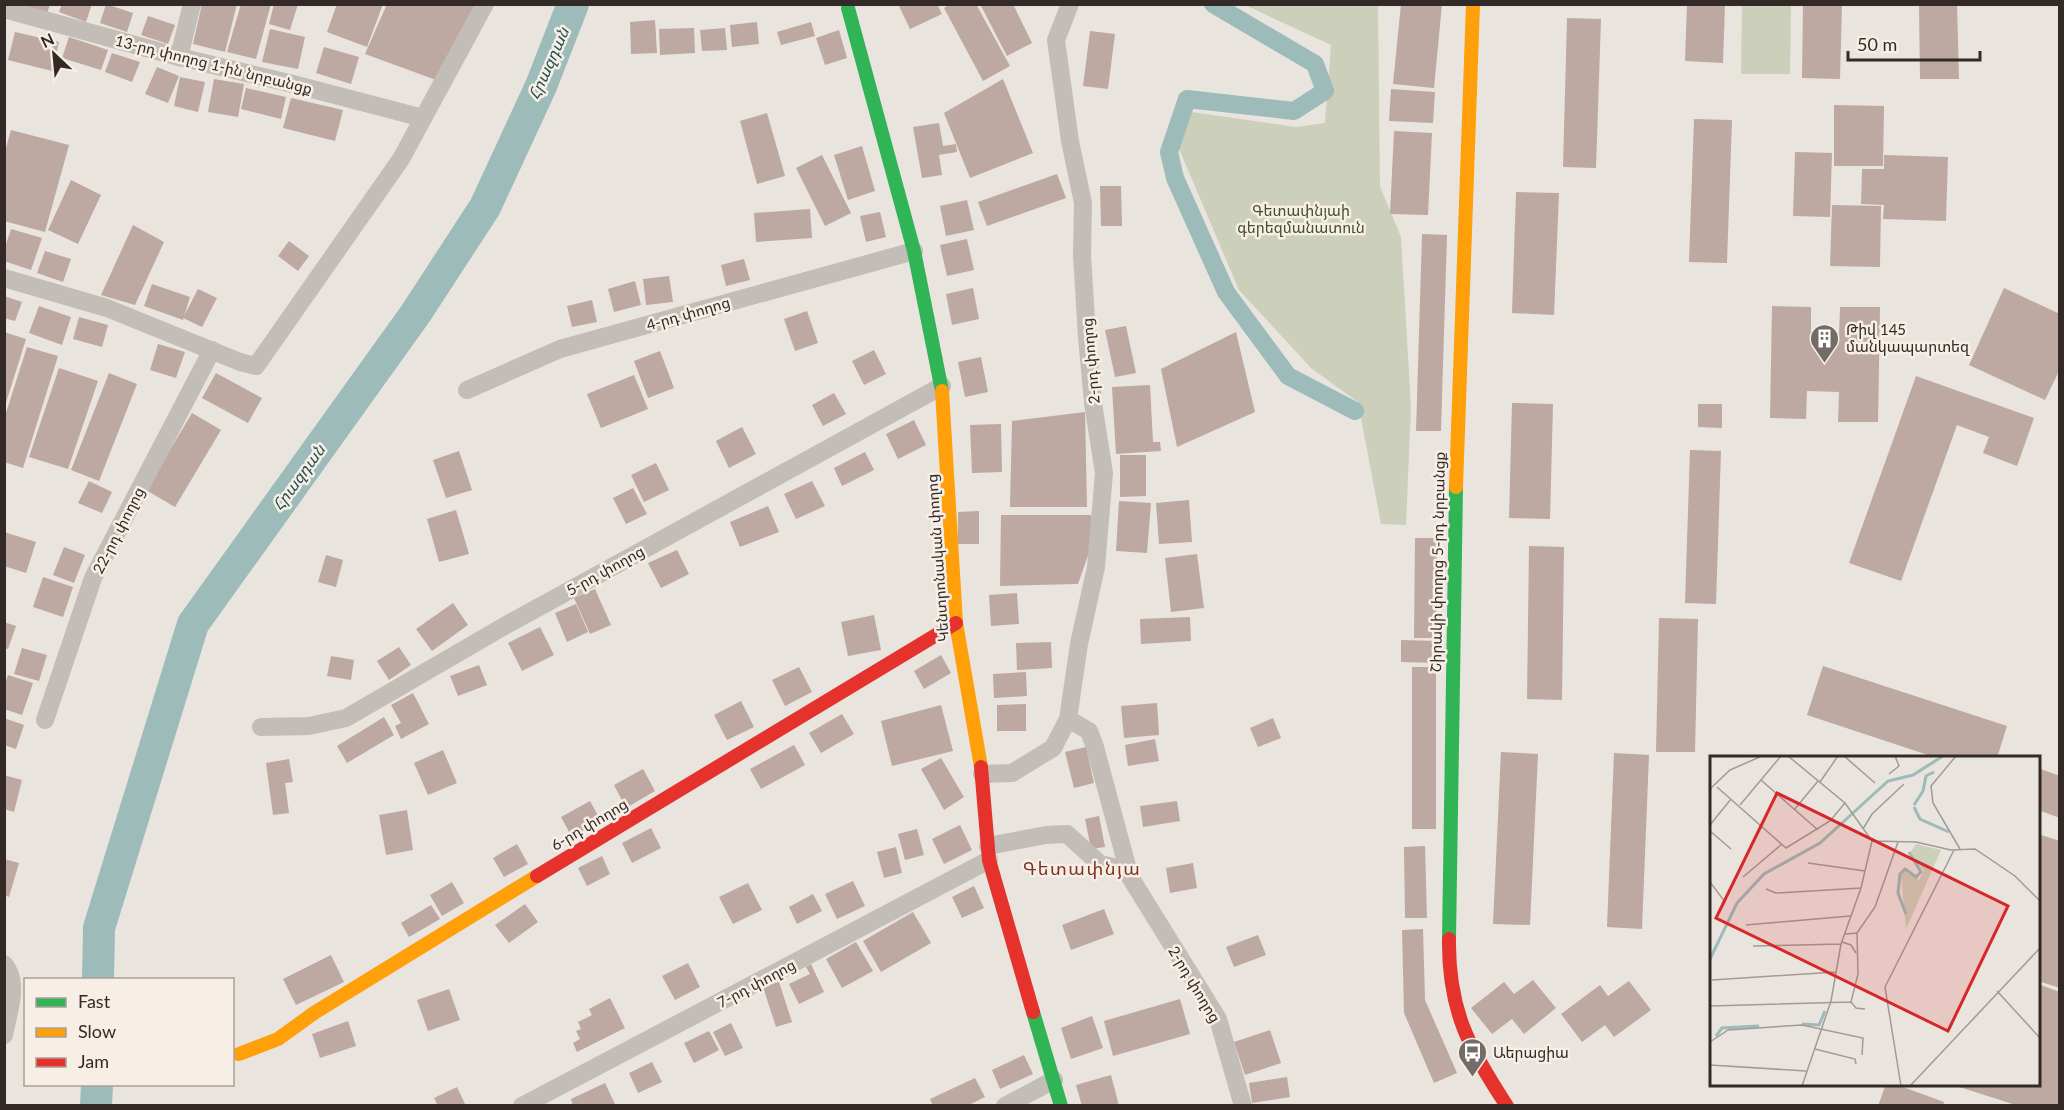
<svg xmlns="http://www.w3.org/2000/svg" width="2064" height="1110" font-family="Lato,'Noto Sans Armenian',sans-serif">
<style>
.green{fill:#cccfba}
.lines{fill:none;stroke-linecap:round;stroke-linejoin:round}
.canal{stroke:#9cbbb9;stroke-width:18}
.river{stroke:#9cbbb9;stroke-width:32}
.building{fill:#bda8a2}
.street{stroke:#c3bdb8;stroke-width:18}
.fast{stroke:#30b455;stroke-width:14}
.slow{stroke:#ff9f0a;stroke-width:14}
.jam{stroke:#e5322d;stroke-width:14}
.labels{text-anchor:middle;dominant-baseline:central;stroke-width:5;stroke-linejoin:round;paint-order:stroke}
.street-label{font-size:15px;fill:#332a27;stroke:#f7eee6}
.park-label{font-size:15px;fill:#45502d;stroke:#f7eee6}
.poi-label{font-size:15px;fill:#332a27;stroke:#f7eee6;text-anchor:start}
.water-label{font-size:16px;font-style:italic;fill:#205151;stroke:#f7eee6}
.quarter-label{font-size:18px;letter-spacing:1.5px;fill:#7c3626;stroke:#f7eee6}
.inset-river{fill:none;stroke:#9cbbb9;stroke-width:3}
.inset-road{fill:none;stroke:#a19a95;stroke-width:1.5}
.view{fill:#d62828;fill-opacity:0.15;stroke:#d62828;stroke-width:3}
.inset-edge{fill:none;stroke:#332a27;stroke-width:3}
</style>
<rect width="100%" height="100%" fill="#eae4df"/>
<g class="green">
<path d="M1245 5H1378L1380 187 1401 237 1411 407 1406 525 1381 524 1358 402 1311 368 1239 290 1177 144 1192 112 1297 127 1325 123 1331 45Z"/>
<path d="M1742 5H1791L1790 74H1741Z"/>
</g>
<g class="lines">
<path class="canal" d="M1213 4 1315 64 1325 91 1294 111 1187 99 1169 152 1175 178 1226 292 1288 376 1355 411"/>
<g class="river">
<path d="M98 980 99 928 193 624 416 313 485 207 541 86 573 4"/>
<path d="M96 1106 97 1084"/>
</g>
</g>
<g class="building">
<path d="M9 4H50L47 14Z"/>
<path d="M62 4H92L86 22 59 12Z"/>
<path d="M106 4 133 13 127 32 100 23Z"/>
<path d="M202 4H237L225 52 193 44Z"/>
<path d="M241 4H271L256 59 227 52Z"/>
<path d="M274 4H298L290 30 269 24Z"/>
<path d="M337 4H383L367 47 327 32Z"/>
<path d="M387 4H478L436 80 365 54Z"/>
<path d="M902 4H937L942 14 910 29 899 6Z"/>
<path d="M950 4H976L1010 66 983 81 944 8Z"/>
<path d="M980 4H1013L1032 43 1007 56Z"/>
<path d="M1401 4H1442L1434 88 1393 84Z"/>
<path d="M1687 4H1725L1723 63 1685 61Z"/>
<path d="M1803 4H1842L1840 79 1802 78Z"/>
<path d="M1919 4H1957L1959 79H1920Z"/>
<path d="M148 16 175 25 168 44 141 35Z"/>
<path d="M1567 18 1601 19 1596 168 1563 167Z"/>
<path d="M655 20 657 53 631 54 630 22Z"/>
<path d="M757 22 759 44 732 47 730 25Z"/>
<path d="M811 22 815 36 781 45 777 32Z"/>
<path d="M694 28 695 53 660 55 659 29Z"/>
<path d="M725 28 727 50 702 51 700 30Z"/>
<path d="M270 29 305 37 298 69 262 62Z"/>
<path d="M839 30 847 58 825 65 816 38Z"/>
<path d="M1090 31 1115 34 1108 89 1083 86Z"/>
<path d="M15 32 59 42 52 71 8 60Z"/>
<path d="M69 37 108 50 101 70 62 58Z"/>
<path d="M324 47 359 57 351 84 316 73Z"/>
<path d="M112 53 140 62 132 82 105 72Z"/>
<path d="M157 67 179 76 168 103 145 94Z"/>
<path d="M180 77 205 82 198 112 174 106Z"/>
<path d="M214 79 244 84 238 117 208 112Z"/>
<path d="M1003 79 1033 153 970 178 944 113Z"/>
<path d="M246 88 286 97 281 119 241 109Z"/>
<path d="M1391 89 1435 92 1433 123 1389 121Z"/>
<path d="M291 98 343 110 335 141 283 128Z"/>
<path d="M1834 105 1884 106 1883 166H1834Z"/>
<path d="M767 113 785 176 757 184 740 121Z"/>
<path d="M1694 119 1732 120 1727 263 1689 262Z"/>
<path d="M939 123 943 146 956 144 957 152 939 155 942 175 922 178 913 127Z"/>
<path d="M11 130 69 145 45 232 4 221V155Z"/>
<path d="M1394 131 1432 133 1428 215 1390 214Z"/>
<path d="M862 146 875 191 848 200 834 155Z"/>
<path d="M1795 152 1832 153 1830 217 1793 216Z"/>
<path d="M822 155 851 213 825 226 796 168Z"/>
<path d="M1884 155 1948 157 1946 221 1883 219 1884 205 1861 204 1862 169H1884Z"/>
<path d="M1057 174 1066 198 987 226 978 202Z"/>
<path d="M71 180 101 195 78 244 48 230Z"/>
<path d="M1100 186H1121L1122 226H1101Z"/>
<path d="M1516 192 1559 193 1554 315 1512 313Z"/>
<path d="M967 200 974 230 946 236 940 206Z"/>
<path d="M1832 205 1881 206 1880 267 1830 266Z"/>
<path d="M810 209 812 238 756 242 754 213Z"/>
<path d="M880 212 886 237 866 242 860 216Z"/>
<path d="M133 225 164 242 135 305 101 295Z"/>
<path d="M11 229 42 238 31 270 4 261V250Z"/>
<path d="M1422 234 1447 235 1441 431H1416Z"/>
<path d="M967 239 974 270 947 276 940 245Z"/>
<path d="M289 241 309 256 298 271 278 256Z"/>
<path d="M45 251 71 259 63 282 37 273Z"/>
<path d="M744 259 750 280 726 286 721 265Z"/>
<path d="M669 276 673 302 646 305 643 279Z"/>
<path d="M635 281 641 305 614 312 608 289Z"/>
<path d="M152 284 190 297 183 320 144 306Z"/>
<path d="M973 288 979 319 952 325 946 294Z"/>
<path d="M2004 288 2060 314V369L2045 400 1969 365Z"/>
<path d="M198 289 217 298 202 327 183 318Z"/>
<path d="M4 296 22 302 15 321 4 318Z"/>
<path d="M592 300 597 322 572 327 567 306Z"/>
<path d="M39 306 71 317 62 345 29 333Z"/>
<path d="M1772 306 1811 307V336H1839L1840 307H1880L1878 422H1838L1839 392 1807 391 1806 419 1770 418Z"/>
<path d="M807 311 818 343 795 351 784 319Z"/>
<path d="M79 317 108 325 102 347 73 339Z"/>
<path d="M1126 326 1136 373 1115 377 1105 330Z"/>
<path d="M4 332 26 339 5 406H4Z"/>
<path d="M1236 332 1255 412 1177 447 1161 369Z"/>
<path d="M158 344 185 352 176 378 150 370Z"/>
<path d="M27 347 58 356 23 468 4 462V419Z"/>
<path d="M874 350 886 374 864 385 852 361Z"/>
<path d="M660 351 674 388 648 398 634 361Z"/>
<path d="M981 357 988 392 965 397 958 362Z"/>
<path d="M59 368 98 381 68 469 29 457Z"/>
<path d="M109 373 137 384 99 481 71 470Z"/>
<path d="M216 373 262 398 248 423 202 398Z"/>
<path d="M634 375 648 409 601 428 587 394Z"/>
<path d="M1916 376 2034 418 2017 466 1983 453 1989 437 1957 425 1901 581 1849 563Z"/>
<path d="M1150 385 1153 442H1160L1161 451 1116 454 1112 387Z"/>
<path d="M834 393 846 414 823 426 812 405Z"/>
<path d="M1512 403 1553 404 1550 519 1509 518Z"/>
<path d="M1698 404H1722V428L1698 427Z"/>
<path d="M1085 412 1087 507H1010L1012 421Z"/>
<path d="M192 413 221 430 175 507 146 490Z"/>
<path d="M914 420 926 445 898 459 886 434Z"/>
<path d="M1001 424 1002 472 972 473 970 425Z"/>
<path d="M742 427 756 454 729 468 716 441Z"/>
<path d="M1690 450 1721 451 1716 604 1685 603Z"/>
<path d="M459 451 472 490 446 498 433 460Z"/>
<path d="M865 452 874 470 842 486 834 468Z"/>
<path d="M1120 455H1146V496L1120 497Z"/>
<path d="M656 463 669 490 644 502 631 475Z"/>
<path d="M89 481 112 492 102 513 78 503Z"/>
<path d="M812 481 825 506 796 519 784 494Z"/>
<path d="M633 488 647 514 626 524 613 498Z"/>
<path d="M1189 500 1192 542 1159 544 1156 503Z"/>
<path d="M1119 501 1151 503 1147 553 1116 551Z"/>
<path d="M768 506 779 532 740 547 730 522Z"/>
<path d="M456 510 469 554 439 562 427 519Z"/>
<path d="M979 511V544H958V512Z"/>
<path d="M1001 515H1091L1093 541 1078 584 1000 586Z"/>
<path d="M4 532 36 542 26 573 4 566Z"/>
<path d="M1415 538H1437L1436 638H1414Z"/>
<path d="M1529 546 1564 547 1562 700 1527 699Z"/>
<path d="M64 547 85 555 74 583 53 575Z"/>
<path d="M677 550 689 574 661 588 648 563Z"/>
<path d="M1197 554 1204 608 1171 612 1165 558Z"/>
<path d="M326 555 343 560 336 587 318 582Z"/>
<path d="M43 577 73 587 63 617 33 607Z"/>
<path d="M595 589 611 625 590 634 574 598Z"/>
<path d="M1017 593 1019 624 991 626 989 595Z"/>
<path d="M453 603 468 625 432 651 416 629Z"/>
<path d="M576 604 588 632 567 642 555 613Z"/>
<path d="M874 615 881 650 848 656 841 622Z"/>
<path d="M1190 617 1191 641 1141 644 1140 619Z"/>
<path d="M1659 618 1698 619 1695 752H1656Z"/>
<path d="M4 622 16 626 8 649 4 648Z"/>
<path d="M540 627 554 655 522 671 508 643Z"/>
<path d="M1401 640 1438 641 1437 663 1401 662Z"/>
<path d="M1051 642 1052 668 1017 670 1016 643Z"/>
<path d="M399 647 411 665 389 680 377 661Z"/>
<path d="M22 648 47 655 39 681 14 674Z"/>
<path d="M941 655 951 673 924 689 914 671Z"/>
<path d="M331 656 354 660 351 680 327 676Z"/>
<path d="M479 665 487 685 458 696 450 676Z"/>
<path d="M1823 666 2007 726 1997 758H1937L1807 715Z"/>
<path d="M799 667 812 692 785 706 772 680Z"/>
<rect x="1412" y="667" width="24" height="162"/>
<path d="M1026 672 1027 696 994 698 993 674Z"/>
<path d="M8 675 33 683 22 715 4 709V686Z"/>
<path d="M413 693 429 724 401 739 395 726 401 723 391 705Z"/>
<path d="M741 701 754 727 727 740 714 715Z"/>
<path d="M1157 703 1159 735 1124 738 1121 706Z"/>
<path d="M1026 704V731H997V705Z"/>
<path d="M941 705 953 751 892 766 881 721Z"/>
<path d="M842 714 854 734 821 753 809 733Z"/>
<path d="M384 717 394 735 347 763 337 746Z"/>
<path d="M4 718 24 725 16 749 4 745Z"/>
<path d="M1273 718 1281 738 1258 747 1250 728Z"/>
<path d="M1155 739 1159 761 1128 766 1125 745Z"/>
<path d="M794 745 805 765 761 789 750 769Z"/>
<path d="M1086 747 1094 783 1074 788 1065 752Z"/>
<path d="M443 750 457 783 428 795 414 763Z"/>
<path d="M1501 752 1538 754 1530 925 1493 924Z"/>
<path d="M1614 753 1649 755 1642 929 1607 927Z"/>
<path d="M941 758 964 797 944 810 921 769Z"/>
<path d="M289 759 293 782 285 783 289 813 273 815 266 763Z"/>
<path d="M2038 768 2060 776V818L2038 810Z"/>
<path d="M643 769 655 791 626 808 614 785Z"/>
<path d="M4 775 22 780 14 812 4 809Z"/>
<path d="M590 801 601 821 572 837 561 817Z"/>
<path d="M1177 801 1180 821 1143 827 1140 806Z"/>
<path d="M407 810 413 850 386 855 379 815Z"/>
<path d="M1099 816 1105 847 1091 849 1085 819Z"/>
<path d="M960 825 972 850 944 864 932 839Z"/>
<path d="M651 828 661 848 632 863 622 843Z"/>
<path d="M917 829 924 855 905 860 898 834Z"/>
<path d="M2038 834 2060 841V988L2038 981Z"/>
<path d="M517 844 528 864 504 877 493 858Z"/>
<path d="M1425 846 1427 918H1405L1404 847Z"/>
<path d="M896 847 902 873 884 878 877 852Z"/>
<path d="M602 856 610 874 587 886 578 868Z"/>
<path d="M4 859 19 863 9 897 4 895Z"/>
<path d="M1193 863 1197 888 1170 893 1166 868Z"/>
<path d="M853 881 865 906 837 919 825 894Z"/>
<path d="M452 882 464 903 442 916 430 895Z"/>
<path d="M748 883 762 910 733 924 719 897Z"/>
<path d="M974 886 984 908 962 918 952 897Z"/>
<path d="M813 894 822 911 797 924 789 907Z"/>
<path d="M525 904 538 922 509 943 495 925Z"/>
<path d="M431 905 440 919 409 937 401 923Z"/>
<path d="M1104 909 1114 934 1071 950 1062 925Z"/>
<path d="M913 912 931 943 881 972 863 941Z"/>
<path d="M1423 929 1425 1000 1457 1073 1434 1083 1404 1013 1402 930Z"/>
<path d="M1258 935 1266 955 1234 967 1226 947Z"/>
<path d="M856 942 873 971 842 988 826 959Z"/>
<path d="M331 955 344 982 296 1005 283 979Z"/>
<path d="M688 963 700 987 675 1000 662 976Z"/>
<path d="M811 964 824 992 799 1004 789 984 810 974 806 967Z"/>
<path d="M1533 980 1556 1008 1524 1034 1512 1019 1492 1034 1471 1008 1504 982 1514 994Z"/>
<path d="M1629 981 1651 1010 1614 1037 1605 1025 1582 1042 1561 1014 1600 985 1608 996Z"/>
<path d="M779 982 792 1022 776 1027 763 987Z"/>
<path d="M2038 984 2060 992V1106H2019L1953 1085 2038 1084Z"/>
<path d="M449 989 460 1020 428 1031 417 1000Z"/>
<path d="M610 998 625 1028 577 1052 573 1043 580 1039 576 1031 581 1029 578 1022 592 1015 589 1009Z"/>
<path d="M1180 999 1190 1034 1113 1056 1104 1021Z"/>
<path d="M1092 1016 1103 1048 1071 1059 1061 1028Z"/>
<path d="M348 1021 356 1046 320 1058 312 1034Z"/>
<path d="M731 1023 743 1048 725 1056 713 1032Z"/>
<path d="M1270 1030 1281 1063 1245 1075 1234 1042Z"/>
<path d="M709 1031 719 1050 694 1063 684 1043Z"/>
<path d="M1024 1055 1033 1074 1000 1089 992 1070Z"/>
<path d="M652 1062 662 1082 638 1093 629 1073Z"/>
<path d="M1111 1075 1119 1106H1082L1076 1085Z"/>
<path d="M1287 1077 1290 1097 1252 1103 1249 1083Z"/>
<path d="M975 1078 985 1097 967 1106H933L930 1099Z"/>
<path d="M605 1083 615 1104 611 1106H573L571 1099Z"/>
<path d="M1886 1084H1895L1944 1102 1943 1106H1878Z"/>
<path d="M457 1087 466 1106H438L434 1098Z"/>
</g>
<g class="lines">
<g class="street">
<path d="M4 9 179 57 289 83 423 118"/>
<path d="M179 57 192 4"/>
<path d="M4 278 107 308 240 362 256 366 401 159 485 4"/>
<path d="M467 390 560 349 914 251"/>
<path d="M1068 719 1089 731 1095 747 1130 877 1218 1019 1243 1106"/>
<path d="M45 720 93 578 212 350"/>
<path d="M261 727 309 726 346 718 508 624 942 386"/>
<path d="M982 774 1012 773 1053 748 1068 719 1079 644 1096 567 1104 473 1093 403 1087 337 1082 255 1083 203 1070 141 1056 40 1070 4"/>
<path d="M988 846 1046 835 1067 834 1100 864 1128 870"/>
<path d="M4 964C20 982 8 1014 4 1035"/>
<path d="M522 1106 989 860"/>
<path d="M1005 1106 1054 1080"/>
</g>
<g class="fast">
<path d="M848 8 914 251 942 391"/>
<path d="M1449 939 1456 487"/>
<path d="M1033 1012 1061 1106"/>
</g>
<g class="slow">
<path d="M942 391 956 623 981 767"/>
<path d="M1456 487 1473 4"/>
<path d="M239 1054 278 1039 314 1013 537 876"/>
</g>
<g class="jam">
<path d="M981 767 989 860 1033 1012"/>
<path d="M537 876 956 623"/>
<path d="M1449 939C1448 1010 1469 1048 1507 1106"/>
</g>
</g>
<defs>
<symbol id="building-pin" viewBox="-11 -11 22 30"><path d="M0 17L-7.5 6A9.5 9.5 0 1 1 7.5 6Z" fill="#736b67" stroke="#f7eee6"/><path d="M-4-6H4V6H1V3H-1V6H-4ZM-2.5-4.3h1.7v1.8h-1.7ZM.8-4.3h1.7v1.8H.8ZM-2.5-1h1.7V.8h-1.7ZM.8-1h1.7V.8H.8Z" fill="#fff"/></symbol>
<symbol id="bus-pin" viewBox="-11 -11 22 30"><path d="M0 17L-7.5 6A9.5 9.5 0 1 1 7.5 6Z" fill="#736b67" stroke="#f7eee6"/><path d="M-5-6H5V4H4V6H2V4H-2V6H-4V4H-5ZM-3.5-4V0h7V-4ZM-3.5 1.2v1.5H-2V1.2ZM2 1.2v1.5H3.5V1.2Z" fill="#fff"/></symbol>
</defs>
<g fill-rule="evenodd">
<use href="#building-pin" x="1808" y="322" width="33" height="45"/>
<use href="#bus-pin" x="1456" y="1036" width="33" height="45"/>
</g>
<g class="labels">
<g class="street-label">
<text transform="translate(214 64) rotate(14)">13-րդ փողոց 1-ին նրբանցք</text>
<text transform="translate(688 313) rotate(-16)">4-րդ փողոց</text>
<text transform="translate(1090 361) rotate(-95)">2-րդ փողոց</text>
<text transform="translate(118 530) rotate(-63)">22-րդ փողոց</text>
<text transform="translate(937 558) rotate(-94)">Կենտրոնական փողոց</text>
<text transform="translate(1437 562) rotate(-89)">Շիրակի փողոց 5-րդ նրբանցք</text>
<text transform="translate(605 570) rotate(-29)">5-րդ փողոց</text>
<text transform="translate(589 824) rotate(-31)">6-րդ փողոց</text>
<text transform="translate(756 983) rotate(-28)">7-րդ փողոց</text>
<text transform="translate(1195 984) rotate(59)">2-րդ փողոց</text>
</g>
<g class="park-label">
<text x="1301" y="210">Գետափնյաի<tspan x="1301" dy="17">գերեզմանատուն</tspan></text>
</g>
<g class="poi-label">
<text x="1846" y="329">Թիվ 145<tspan x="1846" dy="17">մանկապարտեզ</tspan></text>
<text x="1493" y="1052">Աերացիա</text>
</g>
<g class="water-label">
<text transform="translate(548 63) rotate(-66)">Հրազդան</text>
<text transform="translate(298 477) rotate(-54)">Հրազդան</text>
</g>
<g class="quarter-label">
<text x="1082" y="868">Գետափնյա</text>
</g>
</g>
<g transform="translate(1710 756)">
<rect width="330" height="330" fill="#eae4df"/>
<path d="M206 88 231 94 196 173 191 118 194 115 209 124 214 115 200 97Z" fill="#cccfba"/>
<path class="inset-river" d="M204 49 213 35 216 20 224 16M204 51 210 63 239 76M196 158 188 137 190 118 195 113 206 121 211 116 199 96M0 203 27 147 54 118 110 87 178 25 203 19 233 0M92 268 109 269 115 255M6 280 12 272 49 270"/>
<path class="inset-road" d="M78 0 135 47 162 85 206 86 241 94 265 93 305 120 330 145M134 0 165 27M246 0 221 30 223 47 250 93M179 18 189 10 185 0M51 24 108 74M110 26 128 0M7 31 76 92 120 65 135 47M0 33 20 14 52 0M30 49 71 0M84 54 108 25M0 69 21 43M153 73 162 58 194 28M0 75 21 93M98 107 155 115M33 121 72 88M0 126 15 146 10 155M56 133 66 137 151 132M36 169 140 160M135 178 147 177 165 151 188 86M132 186 141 189 146 197M43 190 131 188M2 224 126 216M287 235 330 282M141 246 148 218 147 177M0 250 141 246 146 252 155 253M0 286 18 274 92 269 153 282 152 299M105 293 145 303 146 308M0 309 96 315M92 330 121 245 131 188 151 132 162 85M191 330 175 231 244 94M200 330 330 192"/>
<path class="view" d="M67 37 298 150 238 275 6 162Z"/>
<rect width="330" height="330" class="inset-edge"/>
</g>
<rect width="2064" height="1110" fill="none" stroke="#332a27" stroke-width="12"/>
<rect x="24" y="978" width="210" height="108" fill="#f7eee6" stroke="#a9a09a" stroke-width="1.5"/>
<rect x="36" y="998" width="30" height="9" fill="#30b455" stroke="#a9a09a" stroke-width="1.5"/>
<text x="78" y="1008" font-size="18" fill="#332a27">Fast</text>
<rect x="36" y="1028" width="30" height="9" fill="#ff9f0a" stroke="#a9a09a" stroke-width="1.5"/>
<text x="78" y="1038" font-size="18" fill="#332a27">Slow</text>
<rect x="36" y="1058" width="30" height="9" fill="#e5322d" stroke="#a9a09a" stroke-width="1.5"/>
<text x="78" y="1068" font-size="18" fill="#332a27">Jam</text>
<g transform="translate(54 54) rotate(334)" stroke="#f7eee6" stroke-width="4.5" paint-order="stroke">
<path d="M0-4.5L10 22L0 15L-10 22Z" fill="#332a27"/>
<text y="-9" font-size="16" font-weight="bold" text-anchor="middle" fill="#332a27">N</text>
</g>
<path d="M1848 51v9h132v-9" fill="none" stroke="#332a27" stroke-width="3"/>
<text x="1857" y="51" font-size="18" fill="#332a27" stroke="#f7eee6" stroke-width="4.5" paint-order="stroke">50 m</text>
</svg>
